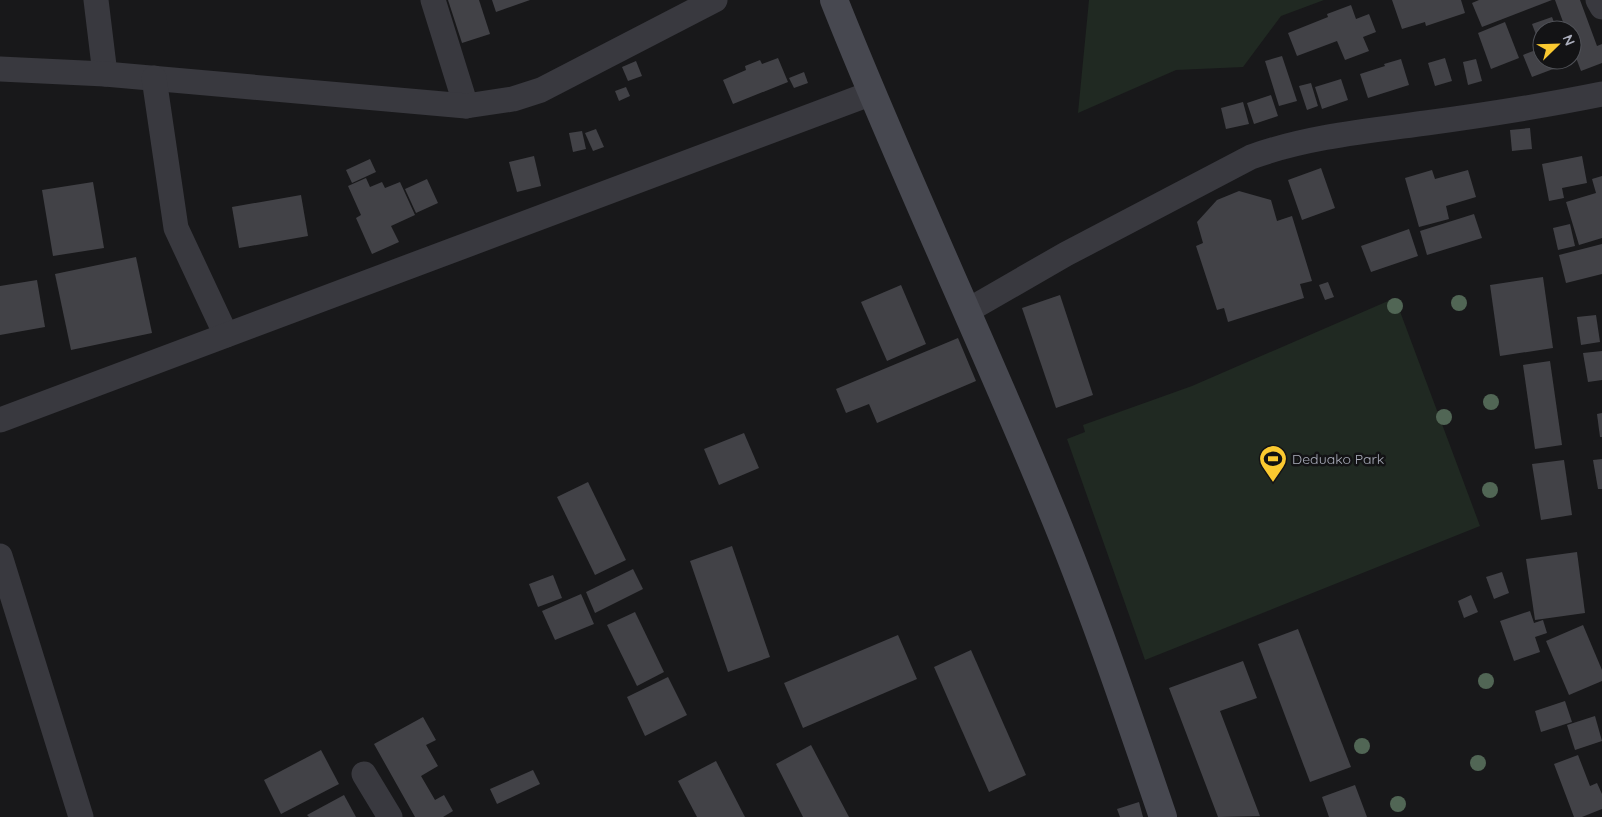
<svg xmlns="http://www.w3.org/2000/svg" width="1602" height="817" font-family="Quicksand,sans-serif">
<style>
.green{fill:#202922}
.building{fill:#424247}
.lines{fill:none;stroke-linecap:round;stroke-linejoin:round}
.street{stroke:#39393f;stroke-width:25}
.secondary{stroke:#474850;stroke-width:28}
.tree{fill:#516655}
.labels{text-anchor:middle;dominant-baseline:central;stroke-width:5;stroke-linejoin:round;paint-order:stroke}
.poi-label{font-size:14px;fill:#aaadbb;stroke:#131315;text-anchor:start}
</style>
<rect width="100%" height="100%" fill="#18181a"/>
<g class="green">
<path d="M1089 0H1324L1281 16 1243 67 1176 70 1078 113Z"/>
<path d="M1395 298 1480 526 1145 660 1067 439 1085 432 1083 425 1192 386Z"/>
</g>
<g class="building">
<path d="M448 0H479L490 34 462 43Z"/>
<path d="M492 0H530L496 12Z"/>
<path d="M1392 0H1461L1465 13 1426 26 1425 22 1402 29Z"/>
<path d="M1479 0H1552L1482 27 1472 3Z"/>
<path d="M1555 0H1580L1597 46 1602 44V63L1581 71 1572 47V30H1566Z"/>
<path d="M1351 5 1356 19 1369 14 1376 32 1363 37 1369 51 1345 60 1337 41 1297 56 1288 33 1328 17 1327 14Z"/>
<path d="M1552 17 1557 30H1542V60H1568L1569 63 1532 77 1523 55 1541 48 1532 24Z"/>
<path d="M1505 22 1519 58 1491 69 1478 33Z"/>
<path d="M1282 56 1297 101 1279 106 1265 61Z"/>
<path d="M778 58 788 82 733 104 723 80 746 70 745 66 760 60 762 64Z"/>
<path d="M1445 58 1452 81 1435 86 1428 63Z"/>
<path d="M1401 59 1409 85 1368 98 1360 74 1385 66 1384 64Z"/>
<path d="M1476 59 1482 81 1468 85 1463 62Z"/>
<path d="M636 61 642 76 628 81 622 67Z"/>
<path d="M804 72 808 83 794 88 789 78Z"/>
<path d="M1341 79 1348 100 1322 109 1315 87Z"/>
<path d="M1311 83 1318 106 1307 110 1299 86Z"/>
<path d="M626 87 630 96 619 101 615 91Z"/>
<path d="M1271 95 1278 116 1254 124 1247 103Z"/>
<path d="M1243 102 1249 124 1226 129 1221 108Z"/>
<path d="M1530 128 1532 149 1512 151 1510 130Z"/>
<path d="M596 129 604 147 593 151 585 133Z"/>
<path d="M582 131 586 149 573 152 569 133Z"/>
<path d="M534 156 541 186 517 192 509 162Z"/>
<path d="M1582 156 1587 183 1562 188 1564 198 1549 201 1542 164Z"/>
<path d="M370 159 376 172 352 183 346 170Z"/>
<path d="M1321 168 1335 208 1302 220 1288 180Z"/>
<path d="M1432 170 1435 179 1468 170 1476 197 1446 206 1449 219 1419 227 1405 178Z"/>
<path d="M1602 176V238L1579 245 1566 202 1596 193 1592 179Z"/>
<path d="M366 178 370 187 382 182 385 188 400 182 415 215 391 226 399 242 372 254 356 218 361 215 348 186Z"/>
<path d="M427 179 438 203 416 213 405 189Z"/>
<path d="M93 182 104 248 53 256 42 190Z"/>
<path d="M1239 191 1271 200 1277 221 1292 216 1312 281 1300 284 1304 298 1228 322 1224 308 1217 310 1196 246 1203 243 1197 222 1217 200Z"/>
<path d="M301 195 308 236 239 248 232 207Z"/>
<path d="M1474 214 1482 238 1427 255 1420 231Z"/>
<path d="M1570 224 1575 246 1558 250 1553 228Z"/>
<path d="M1409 229 1418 256 1371 272 1361 246Z"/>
<path d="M1602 244V274L1566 283 1559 255Z"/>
<path d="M136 257 152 333 71 350 55 274Z"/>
<path d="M1543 277 1553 348 1500 356 1490 285Z"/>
<path d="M37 280 45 327 0 335V286Z"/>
<path d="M1328 282 1334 297 1325 300 1319 285Z"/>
<path d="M901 285 926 344 887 361 861 302Z"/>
<path d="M1060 295 1093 395 1056 408 1022 308Z"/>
<path d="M1596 315 1600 342 1581 345 1577 317Z"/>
<path d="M958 338 976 381 877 423 869 404 846 413 836 389Z"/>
<path d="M1602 351V380L1588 382 1583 353Z"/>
<path d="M1550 361 1562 445 1535 449 1523 365Z"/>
<path d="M1602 413V437H1600L1597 414Z"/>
<path d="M744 433 759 468 719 485 704 449Z"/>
<path d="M1602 459V489H1598L1593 460Z"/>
<path d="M1564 460 1572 515 1541 520 1532 464Z"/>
<path d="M588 482 626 560 595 575 557 497Z"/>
<path d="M732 546 770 657 728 672 690 561Z"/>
<path d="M1577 552 1585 613 1535 620 1526 559Z"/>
<path d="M633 569 643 589 595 613 586 592Z"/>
<path d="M1502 572 1509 593 1494 599 1486 577Z"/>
<path d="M553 575 562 598 538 607 529 584Z"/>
<path d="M581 594 594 624 555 640 542 611Z"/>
<path d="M1471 595 1478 612 1464 618 1458 601Z"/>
<path d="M1530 611 1534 623 1543 620 1547 633 1535 637 1540 652 1514 661 1500 621Z"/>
<path d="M635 612 664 672 637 686 607 625Z"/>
<path d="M1583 625 1602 670V681L1569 695 1546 641Z"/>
<path d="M1298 629 1351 767 1310 782 1258 644Z"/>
<path d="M898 635 917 679 803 728 784 683Z"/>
<path d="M971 650 1026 775 989 792 934 667Z"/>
<path d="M1243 661 1257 698 1220 711 1260 816 1218 817 1169 688Z"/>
<path d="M668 677 687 715 645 736 627 697Z"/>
<path d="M1565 701 1572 722 1541 732 1535 711Z"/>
<path d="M1595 716 1602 741 1575 750 1567 725Z"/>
<path d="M423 717 436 740 426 745 438 766 421 776 435 800 444 795 453 811 443 817H415L374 744Z"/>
<path d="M811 745 849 817H803L776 764Z"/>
<path d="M321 750 339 784 281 814 264 780Z"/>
<path d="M1578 755 1590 786 1597 783 1602 794V809L1582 817H1574L1554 764Z"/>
<path d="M716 761 745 817H697L678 781Z"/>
<path d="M533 770 540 784 497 804 490 789Z"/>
<path d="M1355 785 1367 817H1329L1322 797Z"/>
<path d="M344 795 356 817H309L307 815Z"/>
<path d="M1139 802 1143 817H1120L1117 809Z"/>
</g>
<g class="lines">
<g class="street">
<path d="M96 0 105 74"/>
<path d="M433 0 466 106"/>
<path d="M1598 0 1602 7"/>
<path d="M0 69 105 74 466 106 513 99 541 90 715 0"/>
<path d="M154 78 176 228 226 335"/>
<path d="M967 311 1066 254 1251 157C1306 137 1367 131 1426 123 1485 115 1543 106 1602 94"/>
<path d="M0 420 872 93"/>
<path d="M0 556 81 817"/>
<path d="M364 774 390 817"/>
</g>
<path class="secondary" d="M834 0C901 169 979 333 1048 501 1091 604 1127 711 1163 817"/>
</g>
<g class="tree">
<circle cx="1459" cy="303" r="8"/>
<circle cx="1395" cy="306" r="8"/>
<circle cx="1491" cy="402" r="8"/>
<circle cx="1444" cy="417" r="8"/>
<circle cx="1490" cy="490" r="8"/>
<circle cx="1486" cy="681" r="8"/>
<circle cx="1362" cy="746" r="8"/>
<circle cx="1478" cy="763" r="8"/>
<circle cx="1398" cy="804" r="8"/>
</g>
<defs>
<symbol id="stadium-pin" viewBox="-11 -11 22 30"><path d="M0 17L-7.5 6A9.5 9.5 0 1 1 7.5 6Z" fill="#fac930" stroke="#131315"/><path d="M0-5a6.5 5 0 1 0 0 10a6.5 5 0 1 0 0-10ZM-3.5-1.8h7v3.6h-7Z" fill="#111"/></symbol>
</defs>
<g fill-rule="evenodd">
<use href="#stadium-pin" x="1257" y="443" width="32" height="43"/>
</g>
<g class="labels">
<g class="poi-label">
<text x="1292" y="459">Deduako Park</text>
</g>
</g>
<g transform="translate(1557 45) rotate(67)"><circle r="24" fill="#131315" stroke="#4f5157"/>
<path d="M0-4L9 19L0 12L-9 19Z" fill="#fac930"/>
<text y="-8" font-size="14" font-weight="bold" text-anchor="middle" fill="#aaadbb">N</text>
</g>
</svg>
